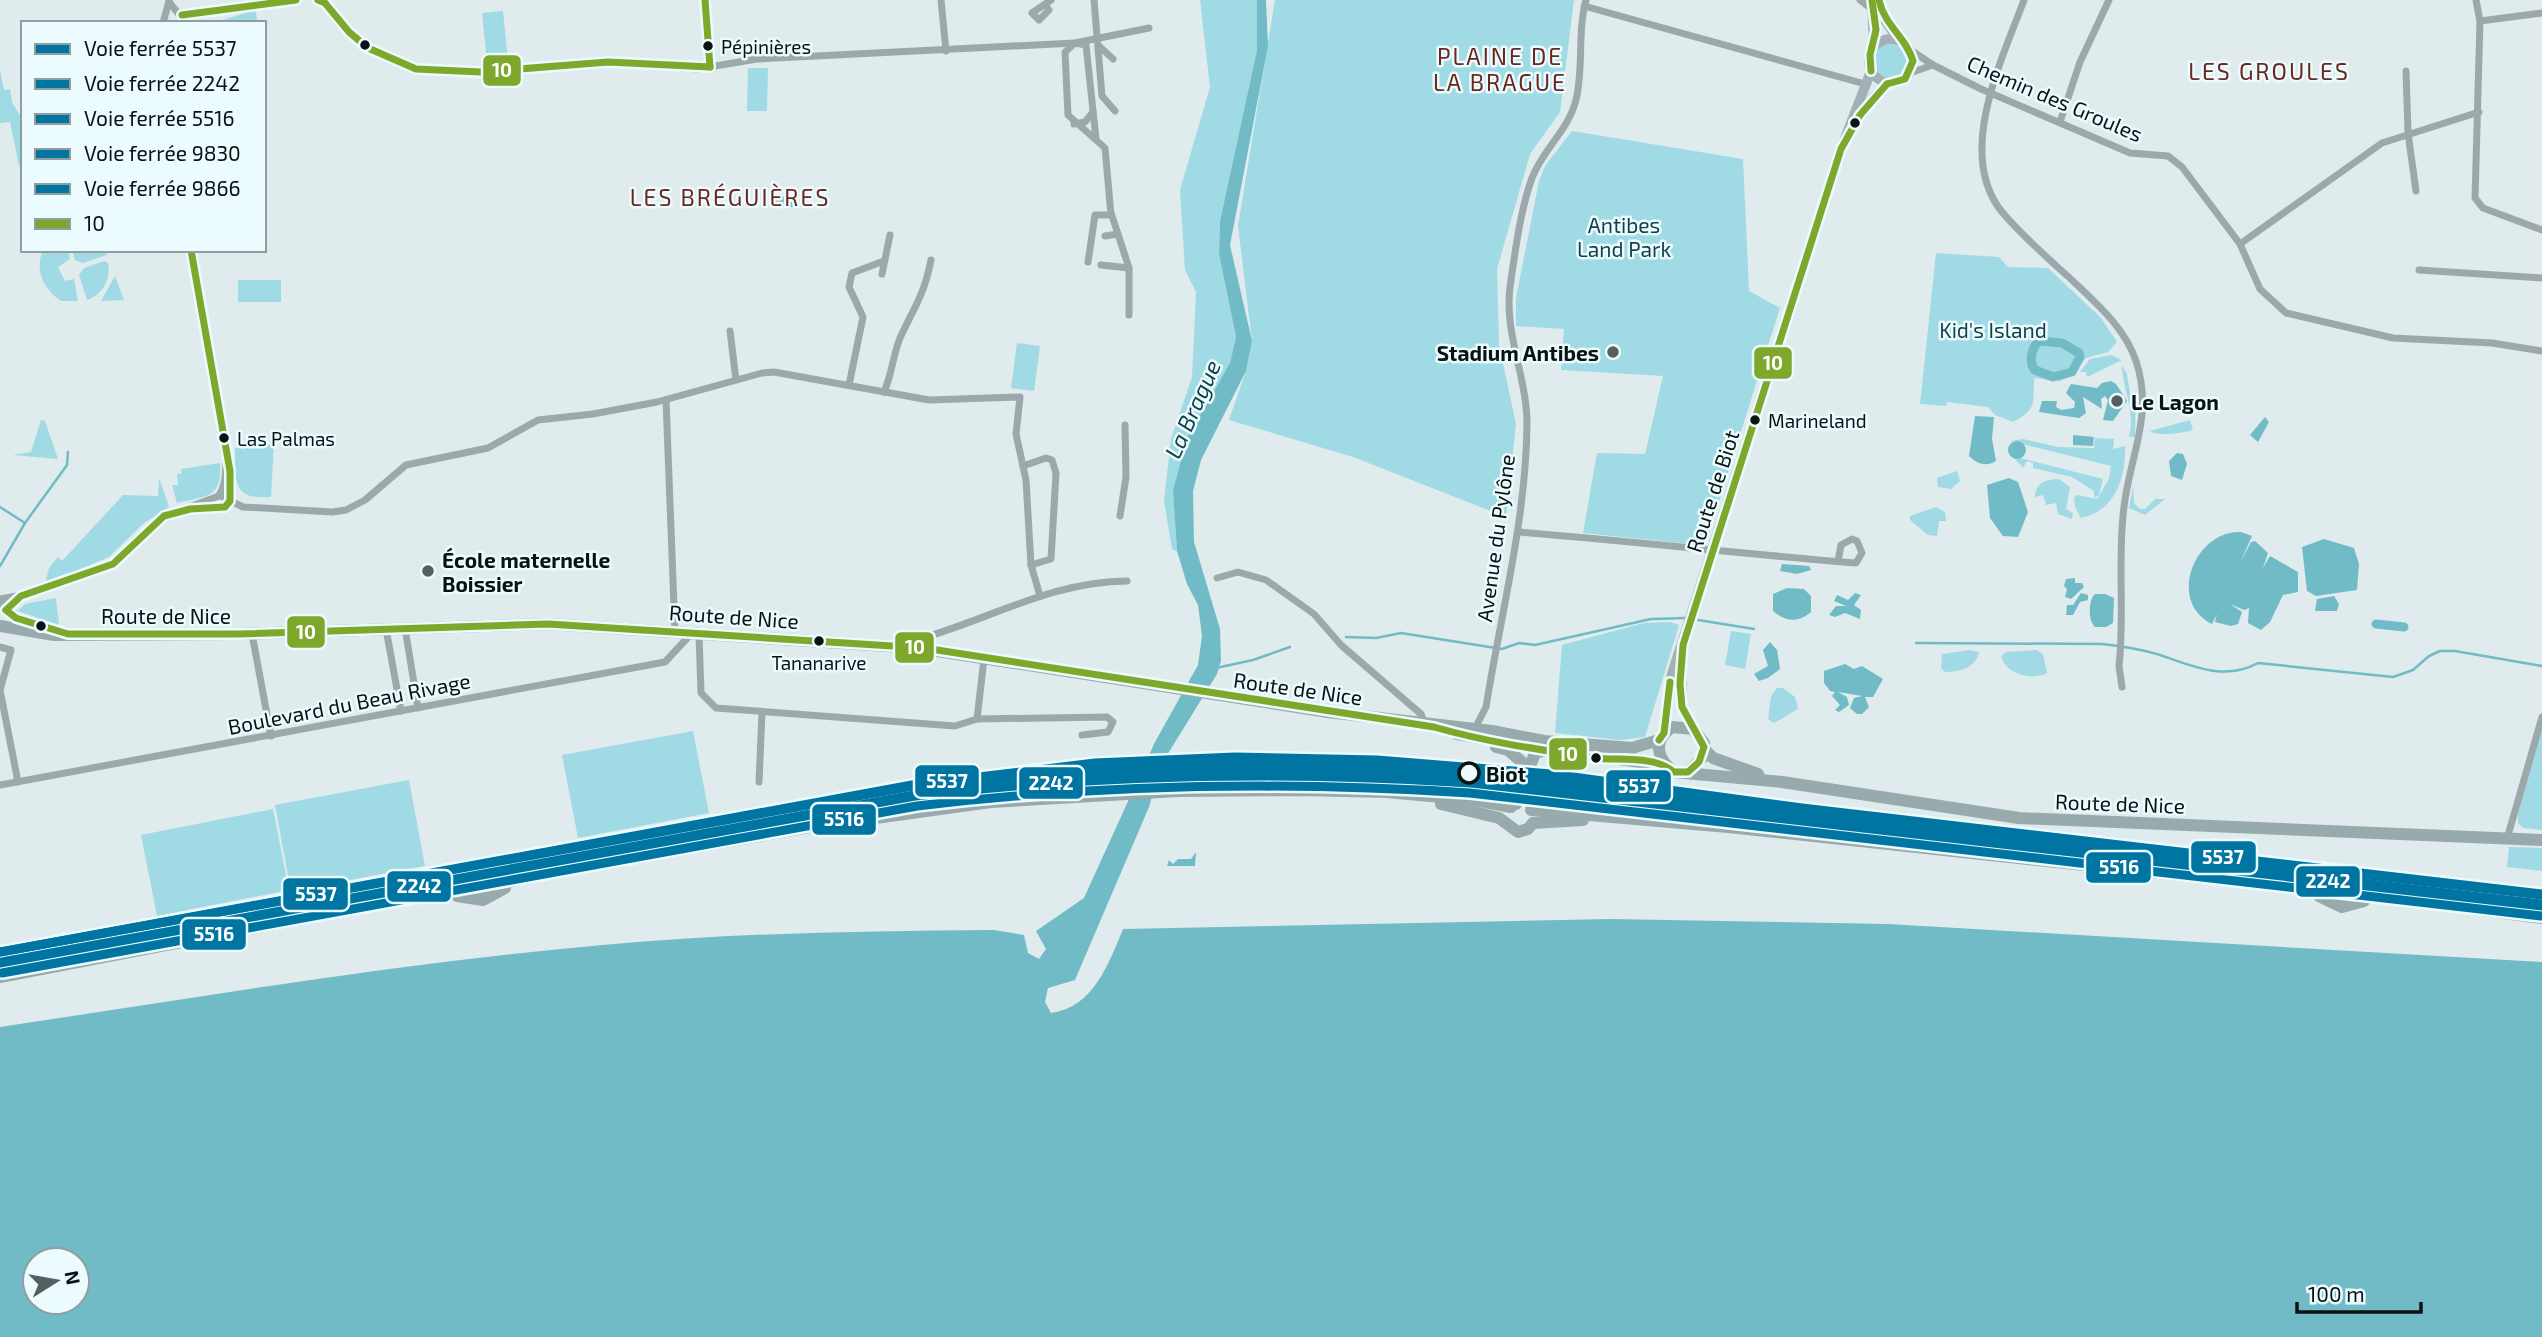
<svg xmlns="http://www.w3.org/2000/svg" width="2542" height="1337" font-family="'Exo 2',sans-serif">
<style>
.green{fill:#a0dae4}
.water{fill:#71bbc7;fill-rule:evenodd}
.lines{fill:none;stroke-linecap:round;stroke-linejoin:round}
.stream{stroke:#71bbc7;stroke-width:2.5}
.canal{stroke:#71bbc7;stroke-width:9}
.primary-tunnel{stroke:#c0cacc;stroke-width:12;stroke-dasharray:12 6;stroke-linecap:butt}
.minor{stroke:#9ca9ab;stroke-width:7}
.secondary{stroke:#a4b1b4;stroke-width:10}
.primary{stroke:#99aaac;stroke-width:12}
.bus-1-casing{stroke:#ebfbfe;stroke-width:12}
.bus-1{stroke:#7da82c;stroke-width:7}
.rail-1-casing{stroke:#ebfbfe;stroke-width:14}
.rail-2-casing{stroke:#ebfbfe;stroke-width:14}
.rail-3-casing{stroke:#ebfbfe;stroke-width:14}
.rail-4-casing{stroke:#ebfbfe;stroke-width:14}
.rail-5-casing{stroke:#ebfbfe;stroke-width:14}
.rail-1{stroke:#0075a1;stroke-width:9}
.rail-2{stroke:#0075a1;stroke-width:9}
.rail-3{stroke:#0075a1;stroke-width:9}
.rail-4{stroke:#0075a1;stroke-width:9}
.rail-5{stroke:#0075a1;stroke-width:9}
.bus-dot{fill:#0b1213;stroke:#ebfbfe;stroke-width:2.5}
.poi-dot{fill:#565e5f;stroke:#ebfbfe;stroke-width:2.5}
.stop-dot{fill:#ebfbfe;stroke:#0b1213;stroke-width:3.5}
.labels{text-anchor:middle;dominant-baseline:central;stroke-width:5;stroke-linejoin:round;paint-order:stroke}
.bus-label{font-size:19px;fill:#0b1213;stroke:#ebfbfe;text-anchor:start}
.street-label{font-size:21px;fill:#0b1213;stroke:#ebfbfe}
.park-label{font-size:21px;fill:#113f46;stroke:#ebfbfe}
.poi-label{font-size:21px;font-weight:bold;fill:#0b1213;stroke:#ebfbfe;text-anchor:start}
.stop-label{font-size:21px;font-weight:bold;fill:#0b1213;stroke:#ebfbfe;text-anchor:start}
.neighbourhood-label{font-size:23px;letter-spacing:2px;fill:#6b261d;stroke:#ebfbfe}
.water-label{font-size:23px;font-style:italic;fill:#113f47;stroke:#ebfbfe}
.line-badge{stroke:#ebfbfe;stroke-width:2.5}
.badge-label{font-size:19px;text-anchor:middle;font-weight:bold;fill:#fff}
</style>
<rect width="100%" height="100%" fill="#e0ebed"/>
<g class="green">
<path d="M1200 0H1257V50L1220 221 1219 254 1236 337 1230 363 1213 392 1173 491 1177 551 1172 549 1164 501 1171 439 1192 377 1196 292 1185 270 1180 190 1210 87Z"/>
<path d="M1275 0H1574L1560 112 1530 154 1497 269 1499 345 1516 424 1506 517 1353 457 1229 420 1246 371 1252 341 1238 226Z"/>
<path d="M255 10 258 23H213Z"/>
<path d="M503 11 508 60 487 62 482 13Z"/>
<circle cx="1891" cy="61" r="17"/>
<path d="M748 68H768L767 111H747Z"/>
<path d="M0 70 4 90 10 89 12 102 23 121V169L19 166 10 122 0 123Z"/>
<path d="M1572 131 1743 159 1749 291 1780 308 1708 536 1701 545 1583 533 1597 453 1645 454 1663 376 1561 370 1564 329 1516 326V298L1539 181 1545 166Z"/>
<path d="M43 250H68L70 259 58 267 65 281 74 279 78 301H61C44 290 34 270 43 250Z"/>
<path d="M72 250H105L107 255 83 263 75 260Z"/>
<path d="M1936 253 1999 257 2008 267 2048 268 2101 318 2117 342 2108 352 2086 358 2072 375 2060 381 2034 378C2033 404 2037 409 2013 422L1995 415 1988 407 1947 402 1946 406 1920 404Z"/>
<path d="M104 261 108 263C111 278 103 295 87 300L79 275 84 268Z"/>
<path d="M115 276 124 300 101 301Z"/>
<rect x="238" y="280" width="43" height="22"/>
<path d="M1017 343 1040 346 1034 391 1011 388Z"/>
<path d="M2111 355 2122 360 2087 377 2086 372H2080L2090 359Z"/>
<path d="M2122 366 2127 374 2130 393 2136 392 2135 437H2129C2136 412 2123 391 2122 366Z"/>
<path d="M41 420 45 421 58 459 13 455 31 452Z"/>
<path d="M2190 420 2193 430C2183 433 2158 437 2150 431Z"/>
<path d="M2095 438 2114 439 2113 449 2125 446C2126 476 2116 511 2081 518L2075 507 2074 498 2077 495 2097 499 2109 479 2111 466 2010 441 2023 439 2058 447 2094 448Z"/>
<path d="M274 444 271 497C231 500 236 481 235 448Z"/>
<path d="M2012 456 2103 479 2099 495 2094 498V491L2072 477 2033 468V463L2027 461 2023 468Z"/>
<path d="M220 463C223 499 205 496 177 503L172 485H178L177 474 182 473 181 469Z"/>
<path d="M1957 471 1960 481 1951 489 1938 487 1937 478Z"/>
<path d="M159 478 169 507 144 523 109 557 45 584 49 568 58 557 62 561 123 495 158 496Z"/>
<path d="M2059 479 2070 487 2066 509 2073 513 2072 519 2058 514 2056 503 2046 505 2043 495 2035 497C2035 483 2047 479 2059 479Z"/>
<path d="M2133 486 2134 503 2140 509H2145L2155 499H2165L2145 515 2129 508Z"/>
<path d="M1936 507 1945 512 1946 521H1939L1937 536 1928 535 1910 520V516Z"/>
<path d="M56 598 59 625 18 611 25 604Z"/>
<path d="M1670 622 1679 625 1645 737 1620 740 1555 733 1562 645 1644 623Z"/>
<path d="M1731 631 1751 634 1745 669 1725 665Z"/>
<path d="M1970 650 1979 652C1976 668 1959 672 1945 672L1941 668 1942 654Z"/>
<path d="M2037 650 2043 654 2047 673C2030 681 2006 674 2001 656L2006 652Z"/>
<path d="M1777 688H1783L1795 697 1798 709 1774 723 1768 719 1771 696Z"/>
<path d="M2542 727V830L2523 828 2518 823V813Z"/>
<path d="M693 731 709 813 578 838 562 755Z"/>
<path d="M409 780 425 866 291 891 275 805Z"/>
<path d="M273 809 289 890 157 916 141 835Z"/>
<path d="M2509 847 2542 848V871L2507 867Z"/>
</g>
<g class="water">
<path d="M1257 0H1266L1268 46 1230 245 1252 341 1246 371 1201 460 1193 491 1194 542 1220 629 1221 661 1217 674 1161 765 1149 807 1075 980 1048 988 1045 1002 1051 1013C1093 1008 1109 963 1123 929L1610 919 1888 924 2542 962V1337H0V1027C200 997 401 963 603 945 733 933 863 931 994 930L1024 935 1028 953 1039 959 1046 949 1036 931 1084 898 1155 742 1198 665 1202 636 1198 605 1187 584 1177 551 1173 491 1187 438 1230 363 1236 337 1219 254 1220 221 1257 50ZM35 1260H77V1302H35Z"/>
<path d="M774 196 794 197V207H774Z"/>
<path d="M2111 381 2116 384 2127 401 2113 421 2103 420 2108 400 2105 396 2101 399 2102 409 2083 397 2086 413 2079 418 2039 412 2042 401H2057L2056 407 2061 410 2074 408 2075 402 2066 393 2071 384 2097 388 2102 383Z"/>
<path d="M1975 416 1994 417 1992 439 1996 461C1986 467 1977 464 1969 456Z"/>
<path d="M2265 417 2269 422 2258 442 2250 435Z"/>
<path d="M2073 435 2094 437 2093 446 2073 445Z"/>
<circle cx="2017" cy="450" r="9"/>
<path d="M2177 453 2183 454 2187 464 2182 480 2171 476 2169 461Z"/>
<path d="M2009 478 2018 482 2028 512 2018 537 2003 536 1990 518 1987 485Z"/>
<path d="M2241 532 2252 536 2240 563 2251 542 2255 541 2268 553 2263 568 2270 556 2298 572V592L2283 595 2270 622 2261 630 2248 623 2249 608 2244 610 2230 604 2242 612 2238 624 2231 626 2215 622 2217 614 2212 624C2166 601 2195 530 2241 532Z"/>
<path d="M2324 539 2354 548 2359 564 2357 590 2316 596 2307 591 2302 547Z"/>
<path d="M1782 564 1809 566 1811 570 1797 574 1780 571Z"/>
<path d="M2075 578V583H2082L2084 587 2071 599 2065 597 2067 589 2064 586 2066 579Z"/>
<path d="M1787 588 1804 589 1811 596V612C1798 623 1786 622 1773 611V594Z"/>
<path d="M1855 593 1861 595 1854 605 1861 610 1860 619 1845 613 1835 617 1829 615 1836 606H1846L1834 601 1837 595 1848 600Z"/>
<path d="M2081 593 2088 595V600L2080 602 2073 615H2066L2067 605H2073Z"/>
<path d="M2105 594 2114 598 2113 623 2106 627H2095C2088 621 2088 600 2095 594Z"/>
<path d="M2334 596 2339 604 2337 611H2315L2317 599Z"/>
<path d="M1770 642 1777 650 1780 669 1768 678 1759 681 1754 674 1768 666 1763 650Z"/>
<path d="M1845 664 1854 669 1862 666 1883 679 1873 697H1865L1869 707 1862 714H1857L1850 708 1854 698 1862 696 1838 692 1847 697 1849 705 1839 712 1835 710 1840 705 1832 696 1835 692 1830 691 1824 683V671Z"/>
<path d="M1196 852 1195 866H1167L1169 860 1173 864 1178 859H1191Z"/>
</g>
<g class="lines">
<g class="stream">
<path d="M0 507 25 523 0 566"/>
<path d="M25 523 67 465 68 452"/>
<path d="M1692 619 1754 629"/>
<path d="M1346 637 1376 638 1401 633 1502 649 1519 643 1535 645 1651 619 1686 618"/>
<path d="M1916 643 2102 644C2121 646 2139 649 2157 654 2191 665 2223 682 2258 663L2393 677 2413 670 2429 656 2440 651H2455L2542 666"/>
<path d="M1216 668 1253 660 1290 647"/>
</g>
<g class="canal">
<path d="M2039 341 2062 343 2079 353 2080 357 2072 372 2053 377 2035 370C2028 362 2032 347 2039 341Z"/>
<path d="M2376 624 2404 627"/>
</g>
<path class="primary-tunnel" d="M1525 795 1529 769"/>
<g class="minor">
<path d="M318 0 325 3 349 32 368 48 399 64 434 71 481 72 608 62 697 69 757 59 1075 43 1149 28"/>
<path d="M705 0 710 67"/>
<path d="M941 0 946 51"/>
<path d="M1094 0 1102 96 1115 111"/>
<path d="M1860 0 1873 10"/>
<path d="M2024 0C2002 60 1955 154 2002 212 2023 237 2050 260 2074 282 2098 305 2125 328 2136 361 2154 415 2130 455 2124 507 2117 559 2125 613 2119 666L2122 687"/>
<path d="M2476 0 2480 21 2475 198 2483 208 2542 230"/>
<path d="M169 2 186 23"/>
<path d="M1046 6 1049 10 1039 20 1032 13 1051 0"/>
<path d="M1584 6 1865 84"/>
<path d="M182 15 296 0"/>
<path d="M2480 21 2542 13"/>
<path d="M163 23 169 1"/>
<path d="M1099 46 1113 59"/>
<path d="M1909 49 1933 65 1981 89 2130 153 2168 156 2182 167 2240 244 2260 289 2286 313 2393 338 2492 343 2542 351"/>
<path d="M2406 71 2408 133 2416 191"/>
<path d="M1910 73 1933 65"/>
<path d="M2060 122 2080 62 2109 0"/>
<path d="M1074 124 1085 122 1093 112"/>
<path d="M1105 236 1118 234 1111 213"/>
<path d="M2240 244 2382 143 2479 112"/>
<path d="M191 250 219 404"/>
<path d="M1088 262 1095 215H1111L1105 148 1068 115 1065 52 1075 43 1086 45 1096 139"/>
<path d="M1101 265 1129 268 1118 234"/>
<path d="M1129 268V315"/>
<path d="M2419 270 2542 278"/>
<path d="M882 274 890 235"/>
<path d="M730 331 736 380"/>
<path d="M849 385 863 317 849 287 852 273 884 261"/>
<path d="M884 392C892 374 893 355 900 338 914 307 924 296 931 260"/>
<path d="M666 400 675 632"/>
<path d="M1023 466 1046 458 1052 460 1056 473 1051 559 1031 565"/>
<path d="M219 495 243 507 332 512 346 510 365 500 406 465 488 448 538 420 593 414 657 402 762 373 774 372 929 400 1020 397 1016 434 1026 480 1031 565 1040 596"/>
<path d="M187 510 225 507C235 495 231 476 228 461"/>
<path d="M1120 516 1126 477 1125 425"/>
<path d="M1518 532C1631 541 1743 554 1856 563L1862 553 1857 541 1852 539 1841 545 1838 561"/>
<path d="M1217 578 1238 572 1266 580 1314 614 1341 645 1421 714 1425 725"/>
<path d="M0 599 43 591 113 564 159 518 219 496C234 472 220 428 218 401"/>
<path d="M405 628 418 708"/>
<path d="M386 629 401 711"/>
<path d="M252 634 271 736"/>
<path d="M699 634 701 693 716 708 955 726 977 719 1107 717 1113 722 1108 732 1082 735"/>
<path d="M0 647 11 650 0 690"/>
<path d="M924 648 926 637C993 617 1056 581 1127 581"/>
<path d="M0 690 18 782"/>
<path d="M977 719 984 659"/>
<path d="M1473 732 1486 707C1501 613 1526 520 1527 424 1527 377 1504 334 1510 287 1515 253 1520 211 1532 178 1543 149 1568 131 1576 100 1584 67 1577 33 1586 0"/>
<path d="M759 782 762 712"/>
<path d="M0 785 665 662 691 634"/>
<path d="M2507 839 2542 717"/>
</g>
<g class="secondary">
<path d="M1872 0 1874 46"/>
<path d="M1879 0 1884 19 1899 40"/>
<circle cx="1891" cy="61" r="22"/>
<path d="M1854 125 1873 98 1887 84"/>
<path d="M1681 662 1682 706 1693 729"/>
<path d="M1664 733 1672 674 1841 149 1871 71"/>
</g>
<g class="primary">
<path d="M0 603 16 618 51 629"/>
<path d="M0 626 54 635 238 634 548 624 918 648 1328 712 1492 731 1544 741 1632 748 1659 740"/>
<path d="M1457 734 1508 743"/>
<path d="M1529 746 1667 766"/>
<path d="M1496 747 1508 750 1522 762"/>
<path d="M1705 750 1713 758 1758 774"/>
<path d="M1529 769 1535 753 1545 750"/>
<path d="M1688 772 1703 757 1704 743 1693 729 1672 727C1652 741 1657 759 1674 772L1782 782 2019 818 2542 840"/>
<path d="M1441 804 1499 818 1518 832 1528 829 1533 823 1583 820"/>
<path d="M1516 804 1519 794"/>
<path d="M1531 810 1728 827 2310 889 2345 896 2392 898 2542 918"/>
<path d="M457 896 483 900 505 888"/>
<path d="M2319 896 2342 907 2364 901"/>
<path d="M0 977 425 895 483 889 530 876 810 827 991 802 1178 791 1302 790 1386 792 1474 800 1511 807"/>
</g>
<defs>
<g id="bus-1">
<path d="M318 0 325 3 349 32 368 48 416 69 481 72 608 62 710 67"/>
<path d="M705 0 710 67"/>
<path d="M1879 0C1884 25 1906 37 1913 61L1905 79 1887 84"/>
<path d="M182 15 296 0"/>
<path d="M1871 71 1870 55 1876 30 1872 0"/>
<path d="M6 610 16 618 68 634H238L548 624 924 648 1434 727C1486 742 1541 750 1595 758 1620 761 1654 755 1674 772H1688L1699 762 1704 747 1682 707 1680 684 1683 645 1841 149 1860 115 1887 84"/>
<path d="M6 610 21 596 113 564 164 516 190 509 225 507 230 501V471L191 250"/>
<path d="M1659 740 1664 733 1670 682"/>
</g>
</defs>
<use href="#bus-1" class="bus-1-casing"/>
<use href="#bus-1" class="bus-1"/>
<defs>
<path id="rail-1" d="M0 952 912 785 1095 763 1235 757 1377 760 1551 774 1802 808 2542 894"/>
<path id="rail-2" d="M0 963 915 796C1101 774 1285 771 1471 783L2542 906"/>
<path id="rail-3" d="M2 973 917 806C1101 784 1284 781 1470 793L2541 916"/>
<path id="rail-4" d="M2 962 914 795 1096 773 1235 768 1376 770 1550 784 1801 818 2541 904"/>
<path id="rail-5" d="M0 952 913 786C1099 763 1285 760 1472 773L2542 895"/>
</defs>
<use href="#rail-1" class="rail-1-casing"/>
<use href="#rail-2" class="rail-2-casing"/>
<use href="#rail-3" class="rail-3-casing"/>
<use href="#rail-4" class="rail-4-casing"/>
<use href="#rail-5" class="rail-5-casing"/>
<use href="#rail-1" class="rail-1"/>
<use href="#rail-2" class="rail-2"/>
<use href="#rail-3" class="rail-3"/>
<use href="#rail-4" class="rail-4"/>
<use href="#rail-5" class="rail-5"/>
</g>
<g class="bus-dot">
<circle cx="365" cy="45" r="6"/>
<circle cx="708" cy="46" r="6"/>
<circle cx="1855" cy="123" r="6"/>
<circle cx="1755" cy="420" r="6"/>
<circle cx="224" cy="438" r="6"/>
<circle cx="41" cy="626" r="6"/>
<circle cx="819" cy="641" r="6"/>
<circle cx="1596" cy="758" r="6"/>
</g>
<g class="poi-dot">
<circle cx="1613" cy="352" r="7"/>
<circle cx="2117" cy="401" r="7"/>
<circle cx="428" cy="571" r="7"/>
</g>
<circle class="stop-dot" cx="1469" cy="773" r="10"/>
<g class="labels">
<g class="bus-label">
<text x="721" y="46">Pépinières</text>
<text x="1768" y="420">Marineland</text>
<text x="237" y="438">Las Palmas</text>
<text x="819" y="662" text-anchor="middle">Tananarive</text>
</g>
<g class="street-label">
<text transform="translate(2055 98) rotate(23)">Chemin des Groules</text>
<text transform="translate(1712 491) rotate(-72)">Route de Biot</text>
<text transform="translate(1495 538) rotate(-82)">Avenue du Pylône</text>
<text x="166" y="615">Route de Nice</text>
<text transform="translate(734 616) rotate(4)">Route de Nice</text>
<text transform="translate(1298 688) rotate(8)">Route de Nice</text>
<text transform="translate(349 703) rotate(-11)">Boulevard du Beau Rivage</text>
<text transform="translate(2120 803) rotate(2)">Route de Nice</text>
</g>
<g class="park-label">
<text x="1624" y="224">Antibes<tspan x="1624" dy="24">Land Park</tspan></text>
<text x="1993" y="329">Kid's Island</text>
</g>
<g class="poi-label">
<text x="1599" y="352" text-anchor="end">Stadium Antibes</text>
<text x="2131" y="401">Le Lagon</text>
<text x="442" y="559">École maternelle<tspan x="442" dy="24">Boissier</tspan></text>
</g>
<g class="stop-label">
<text x="1486" y="773">Biot</text>
</g>
<g class="neighbourhood-label">
<text x="1500" y="56">PLAINE DE<tspan x="1500" dy="26">LA BRAGUE</tspan></text>
<text x="2269" y="71">LES GROULES</text>
<text x="730" y="197">LES BRÉGUIÈRES</text>
</g>
<g class="water-label">
<text transform="translate(1192 409) rotate(-66)">La Brague</text>
</g>
</g>
<g class="line-badge">
<rect x="482" y="54" width="40" height="33" rx="7" fill="#7da82c"/>
<rect x="1753" y="346" width="40" height="34" rx="7" fill="#7da82c"/>
<rect x="286" y="615" width="40" height="34" rx="7" fill="#7da82c"/>
<rect x="894" y="631" width="41" height="33" rx="7" fill="#7da82c"/>
<rect x="1548" y="737" width="40" height="34" rx="7" fill="#7da82c"/>
<rect x="914" y="764" width="66" height="34" rx="7" fill="#0075a1"/>
<rect x="1018" y="766" width="66" height="34" rx="7" fill="#0075a1"/>
<rect x="1605" y="769" width="67" height="34" rx="7" fill="#0075a1"/>
<rect x="811" y="803" width="66" height="33" rx="7" fill="#0075a1"/>
<rect x="2190" y="840" width="67" height="34" rx="7" fill="#0075a1"/>
<rect x="2085" y="851" width="67" height="33" rx="7" fill="#0075a1"/>
<rect x="2295" y="865" width="66" height="33" rx="7" fill="#0075a1"/>
<rect x="386" y="870" width="66" height="33" rx="7" fill="#0075a1"/>
<rect x="282" y="877" width="67" height="34" rx="7" fill="#0075a1"/>
<rect x="181" y="918" width="66" height="33" rx="7" fill="#0075a1"/>
</g>
<g class="badge-label">
<text x="502" y="77">10</text>
<text x="1773" y="370">10</text>
<text x="306" y="639">10</text>
<text x="915" y="654">10</text>
<text x="1568" y="761">10</text>
<text x="947" y="788">5537</text>
<text x="1051" y="790">2242</text>
<text x="1639" y="793">5537</text>
<text x="844" y="826">5516</text>
<text x="2223" y="864">5537</text>
<text x="2119" y="874">5516</text>
<text x="2328" y="888">2242</text>
<text x="419" y="893">2242</text>
<text x="316" y="901">5537</text>
<text x="214" y="941">5516</text>
</g>
<rect x="21" y="21" width="245" height="231" fill="#ebfbfe" stroke="#919ea0" stroke-width="2"/>
<rect x="35" y="44" width="35" height="10" fill="#0075a1" stroke="#919ea0" stroke-width="2"/>
<text x="84" y="56" font-size="21" fill="#0b1213">Voie ferrée 5537</text>
<rect x="35" y="79" width="35" height="10" fill="#0075a1" stroke="#919ea0" stroke-width="2"/>
<text x="84" y="91" font-size="21" fill="#0b1213">Voie ferrée 2242</text>
<rect x="35" y="114" width="35" height="10" fill="#0075a1" stroke="#919ea0" stroke-width="2"/>
<text x="84" y="126" font-size="21" fill="#0b1213">Voie ferrée 5516</text>
<rect x="35" y="149" width="35" height="10" fill="#0075a1" stroke="#919ea0" stroke-width="2"/>
<text x="84" y="161" font-size="21" fill="#0b1213">Voie ferrée 9830</text>
<rect x="35" y="184" width="35" height="10" fill="#0075a1" stroke="#919ea0" stroke-width="2"/>
<text x="84" y="196" font-size="21" fill="#0b1213">Voie ferrée 9866</text>
<rect x="35" y="219" width="35" height="10" fill="#7da82c" stroke="#919ea0" stroke-width="2"/>
<text x="84" y="231" font-size="21" fill="#0b1213">10</text>
<g transform="translate(56 1281) rotate(79)"><circle r="33" fill="#ebfbfe" stroke="#919ea0" stroke-width="2"/>
<path d="M0-5L12 26L0 18L-12 26Z" fill="#565e5f"/>
<text y="-10" font-size="19" font-weight="bold" text-anchor="middle" fill="#0b1213">N</text>
</g>
<path d="M2297 1302v10h124v-10" fill="none" stroke="#0b1213" stroke-width="3.5"/>
<text x="2308" y="1302" font-size="21" fill="#0b1213" stroke="#ebfbfe" stroke-width="5" paint-order="stroke">100 m</text>
</svg>
